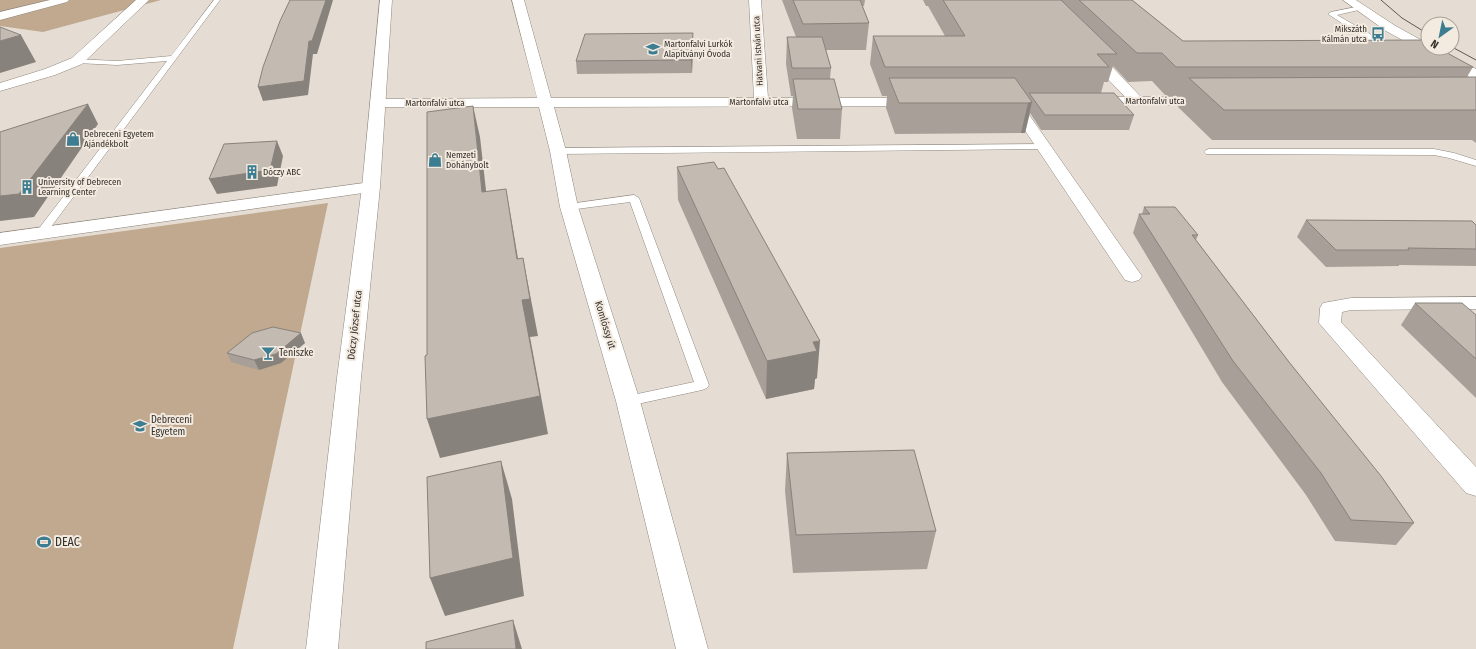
<svg xmlns="http://www.w3.org/2000/svg" width="1476" height="649" font-family="'Fira Sans Condensed',sans-serif">
<style>
.green{fill:#c0a98f}
.lines{fill:none;stroke-linecap:round;stroke-linejoin:round}
.service-casing{stroke:#8f877e;stroke-width:1}
.minor-casing{stroke:#8f877e;stroke-width:1}
.tertiary-casing{stroke:#8f877e;stroke-width:1}
.service{fill:#fff;fill-rule:evenodd}
.minor{fill:#fff;fill-rule:evenodd}
.tertiary{fill:#fff;fill-rule:evenodd}
.tram{stroke:#5d5853;stroke-width:1}
.wall{fill:#a8a098}
.shaded-wall{fill:#88827c}
.building{fill:#c3bab1;stroke:#88827c}
.labels{text-anchor:middle;dominant-baseline:central;stroke-width:4;stroke-linejoin:round;paint-order:stroke}
.far-poi-label{font-size:9px;fill:#34302c;stroke:#f3eae0;text-anchor:start}
.far-street-label{font-size:9px;fill:#34302c;stroke:#f3eae0}
.street-label{font-size:10px;fill:#34302c;stroke:#f3eae0}
.poi-label{font-size:10px;fill:#34302c;stroke:#f3eae0;text-anchor:start}
.near-poi-label{font-size:12px;fill:#34302c;stroke:#f3eae0;text-anchor:start}
</style>
<rect width="100%" height="100%" fill="#e5ddd3"/>
<g class="green">
<path d="M0 0H161L43 32 0 26Z"/>
<path d="M328 203 233 649H0V248Z"/>
</g>
<g class="lines">
<defs>
<g id="service">
<path d="M214 0H220L45 235H37L35 233 37 231 167 61 117 65 77 63H74V59L117 61 171 56Z"/>
<path d="M1361 6 1363 7V9L1337 15 1375 37V41H1369L1328 14 1331 12Z"/>
<path d="M1044 144 1047 145 1049 147 1047 149 558 154 553 151 558 148Z"/>
<path d="M1209 149H1434L1454 153 1476 160V166L1449 158 1434 155 1206 154 1204 152 1206 150Z"/>
<path d="M634 195 639 198 709 385 707 388 702 390 628 406 623 405 621 401 623 397 694 382 630 202 569 210 564 207 569 204Z"/>
</g>
<g id="minor">
<path d="M50 0H69L67 2 0 20V12Z"/>
<path d="M136 0H149L82 64 55 75 0 91V83L45 69 72 58Z"/>
<path d="M512 0H524L551 98H754L749 0H761L768 98H917L922 99 924 102 922 105 917 106 554 107 566 151 578 207 640 401 708 649H676L616 401 560 207 550 151 539 107H377L372 106 370 103 372 100 377 99 537 98Z"/>
<path d="M1091 49 1096 50 1141 97H1211L1216 98 1218 101 1216 104 1211 105H1091L1086 104 1084 101 1086 98 1091 97H1125L1086 56 1085 53 1086 50Z"/>
<path d="M1013 98 1018 99 1139 272 1142 276 1139 280 1132 282 1125 280 1006 102 1008 99Z"/>
<path d="M371 182 377 183 380 187 377 191 0 245V233Z"/>
<path d="M1476 297V309L1351 310 1342 312 1341 322 1476 467V496L1466 493 1319 323 1320 308 1323 303 1351 298Z"/>
</g>
<g id="tertiary">
<path d="M380 0H392L380 187 361 378 338 649H306L337 378 362 187Z"/>
<path d="M1343 0H1356L1394 25 1428 44V48H1436L1476 69V79L1471 78 1386 31Z"/>
</g>
</defs>
<use href="#service" class="service-casing"/>
<use href="#minor" class="minor-casing"/>
<use href="#tertiary" class="tertiary-casing"/>
<use href="#service" class="service"/>
<use href="#minor" class="minor"/>
<use href="#tertiary" class="tertiary"/>
<g class="tram">
<path d="M1381 0 1402 18 1428 34"/>
<path d="M1452 47 1476 60"/>
</g>
</g>
<g class="wall">
<path d="M782 0H865L864 6H862L869 23 866 50H826L831 68 830 79 842 109 840 139H797L792 108 793 96H791L786 64 787 37H796Z"/>
<path d="M923 0H1132L1183 41 1473 67 1467 77H1476V143L1472 140H1212L1178 107 1183 96H1166L1152 81 1128 82 1113 66 1108 82H1104L1101 93 1134 115 1129 130H1041L1030 113 1025 133H1021L895 134 886 108 887 96H882L870 64 873 36H945L928 6H926Z"/>
<path d="M693 46 692 73 577 74 576 61Z"/>
<path d="M677 167 718 169 817 378 815 379 814 389 766 399 678 200Z"/>
<path d="M1144 207 1198 235 1196 240 1289 362 1414 523 1396 545 1335 541 1306 495 1222 382 1133 233 1139 214H1142Z"/>
<path d="M1306 220 1476 225V266L1399 265V266L1326 267 1297 237Z"/>
<path d="M1415 303 1476 315V398L1401 325Z"/>
<path d="M305 343 281 363 259 370 231 362 227 353Z"/>
<path d="M787 453 936 531 927 569 793 573 785 491Z"/>
</g>
<g class="shaded-wall">
<path d="M326 0H333L317 54H313L308 95 263 101 258 87 309 41Z"/>
<path d="M693 33V46L692 73 691 60Z"/>
<path d="M21 35 36 62 0 73V41Z"/>
<path d="M1032 102 1025 133H1021L1028 103Z"/>
<path d="M88 104 98 124 34 217 0 221V196Z"/>
<path d="M473 106 480 137 490 226 482 192Z"/>
<path d="M277 141 283 156 277 186 217 194 209 179Z"/>
<path d="M506 189 512 223 524 294 517 259Z"/>
<path d="M523 258 538 336 530 337 548 434 440 458 427 419 522 300Z"/>
<path d="M301 333 305 343 281 363 259 370 254 360Z"/>
<path d="M820 341 817 378 815 379 814 389 766 399 767 361 813 342Z"/>
<path d="M501 461 512 499 524 596 445 616 430 578Z"/>
<path d="M513 620 522 649H516Z"/>
</g>
<g class="building">
<path d="M290 0H326L312 41H309L304 81 258 87 263 67 280 21Z"/>
<path d="M793 0H860L869 23 803 24Z"/>
<path d="M943 0H1061L1117 54H1097L1109 67H885L873 36H965Z"/>
<path d="M1079 0H1132L1183 41 1424 40 1428 42V48H1438L1473 67H1176L1162 53H1137Z"/>
<path d="M0 27 21 35 0 41Z"/>
<path d="M693 33 691 60 576 61 585 34Z"/>
<path d="M787 37H822L831 68H792Z"/>
<path d="M1476 77V110H1224L1189 78Z"/>
<path d="M889 78H1015L1032 102 1028 103H899Z"/>
<path d="M793 79H834L842 109H798Z"/>
<path d="M1029 93H1114L1134 115H1045Z"/>
<path d="M88 104 19 194 0 196V132Z"/>
<path d="M473 106 482 192 506 189 517 259 523 258 530 299 522 300 540 396 427 419 425 356 427 355V112Z"/>
<path d="M277 141 270 170 209 179 224 144Z"/>
<path d="M714 162 718 169 724 168 820 341 813 342 817 351 767 361 677 167Z"/>
<path d="M1144 207H1175L1198 235H1192L1289 362 1381 476 1414 523 1351 520 1321 473 1233 361 1139 214H1150Z"/>
<path d="M1306 220 1472 221 1476 225V249L1408 248 1409 250H1336Z"/>
<path d="M1415 303H1462L1476 315V359Z"/>
<path d="M273 327 301 333 276 354 254 360 227 353 252 333Z"/>
<path d="M914 450 936 531 796 535 787 453Z"/>
<path d="M501 461 513 558 430 578 427 477Z"/>
<path d="M513 620 516 649H426V642Z"/>
</g>
<defs>
<symbol id="bus-bare" viewBox="-9 -9 18 18"><path d="M-5-6H5V4H4V6H2V4H-2V6H-4V4H-5ZM-3.5-4V0h7V-4ZM-3.5 1.2v1.5H-2V1.2ZM2 1.2v1.5H3.5V1.2Z" fill="#3d7d91" stroke="#f3eae0" stroke-width="2.5" paint-order="stroke"/></symbol>
<symbol id="school-bare" viewBox="-9 -9 18 18"><path d="M0-5L7-2L0 1L-7-2ZM-4 1L0 2.5L4 1V4Q0 6-4 4Z" fill="#3d7d91" stroke="#f3eae0" stroke-width="2.5" paint-order="stroke"/></symbol>
<symbol id="shop-bare" viewBox="-9 -9 18 18"><path d="M-5-2.5h2.3a2.7 3.5 0 0 1 5.4 0H5L5.5 6h-11ZM-1.5-2.5h3a1.5 2.3 0 0 0-3 0Z" fill="#3d7d91" stroke="#f3eae0" stroke-width="2.5" paint-order="stroke"/></symbol>
<symbol id="building-bare" viewBox="-9 -9 18 18"><path d="M-4-6H4V6H1V3H-1V6H-4ZM-2.5-4.3h1.7v1.8h-1.7ZM.8-4.3h1.7v1.8H.8ZM-2.5-1h1.7V.8h-1.7ZM.8-1h1.7V.8H.8Z" fill="#3d7d91" stroke="#f3eae0" stroke-width="2.5" paint-order="stroke"/></symbol>
<symbol id="bar-bare" viewBox="-9 -9 18 18"><path d="M-6-5H6L.8 .8V4.5H3.5V6h-7V4.5H-.8V.8Z" fill="#3d7d91" stroke="#f3eae0" stroke-width="2.5" paint-order="stroke"/></symbol>
<symbol id="university-bare" viewBox="-9 -9 18 18"><path d="M0-5L7-2L0 1L-7-2ZM-4 1L0 2.5L4 1V4Q0 6-4 4Z" fill="#3d7d91" stroke="#f3eae0" stroke-width="2.5" paint-order="stroke"/></symbol>
<symbol id="stadium-bare" viewBox="-9 -9 18 18"><path d="M0-5a6.5 5 0 1 0 0 10a6.5 5 0 1 0 0-10ZM-3.5-1.8h7v3.6h-7Z" fill="#3d7d91" stroke="#f3eae0" stroke-width="2.5" paint-order="stroke"/></symbol>
</defs>
<g fill-rule="evenodd">
<use href="#bus-bare" x="1368" y="24" width="20" height="20"/>
<use href="#school-bare" x="643" y="39" width="20" height="20"/>
<use href="#shop-bare" x="63" y="129" width="20" height="20"/>
<use href="#shop-bare" x="425" y="150" width="20" height="20"/>
<use href="#building-bare" x="242" y="162" width="20" height="20"/>
<use href="#building-bare" x="17" y="177" width="20" height="20"/>
<use href="#bar-bare" x="258" y="343" width="20" height="20"/>
<use href="#university-bare" x="130" y="416" width="20" height="20"/>
<use href="#stadium-bare" x="34" y="532" width="20" height="20"/>
</g>
<g class="labels">
<g class="far-poi-label">
<text x="1367" y="29" text-anchor="end">Mikszáth<tspan x="1367" dy="10">Kálmán utca</tspan></text>
<text x="664" y="44">Martonfalvi Lurkók<tspan x="664" dy="10">Alapítványi Óvoda</tspan></text>
<text x="84" y="134">Debreceni Egyetem<tspan x="84" dy="10">Ajándékbolt</tspan></text>
<text x="446" y="155">Nemzeti<tspan x="446" dy="10">Dohánybolt</tspan></text>
<text x="263" y="172">Dóczy ABC</text>
<text x="38" y="182">University of Debrecen<tspan x="38" dy="10">Learning Center</tspan></text>
</g>
<g class="far-street-label">
<text transform="translate(758 51) rotate(-93)">Hatvani István utca</text>
<text x="1155" y="101">Martonfalvi utca</text>
<text x="759" y="102">Martonfalvi utca</text>
<text x="435" y="103">Martonfalvi utca</text>
</g>
<g class="street-label">
<text transform="translate(355 325) rotate(-84)">Dóczy József utca</text>
<text transform="translate(605 325) rotate(73)">Komlóssy út</text>
</g>
<g class="poi-label">
<text x="279" y="353">Teniszke</text>
<text x="151" y="420">Debreceni<tspan x="151" dy="12">Egyetem</tspan></text>
</g>
<g class="near-poi-label">
<text x="55" y="542">DEAC</text>
</g>
</g>
<g transform="translate(1440 36) rotate(213)"><circle r="19" fill="#f3eae0" stroke="#a7a098"/>
<path d="M0-3L7 15L0 10L-7 15Z" fill="#3d7d91"/>
<text y="-6" font-size="11" font-weight="bold" text-anchor="middle" fill="#34302c">N</text>
</g>
</svg>
